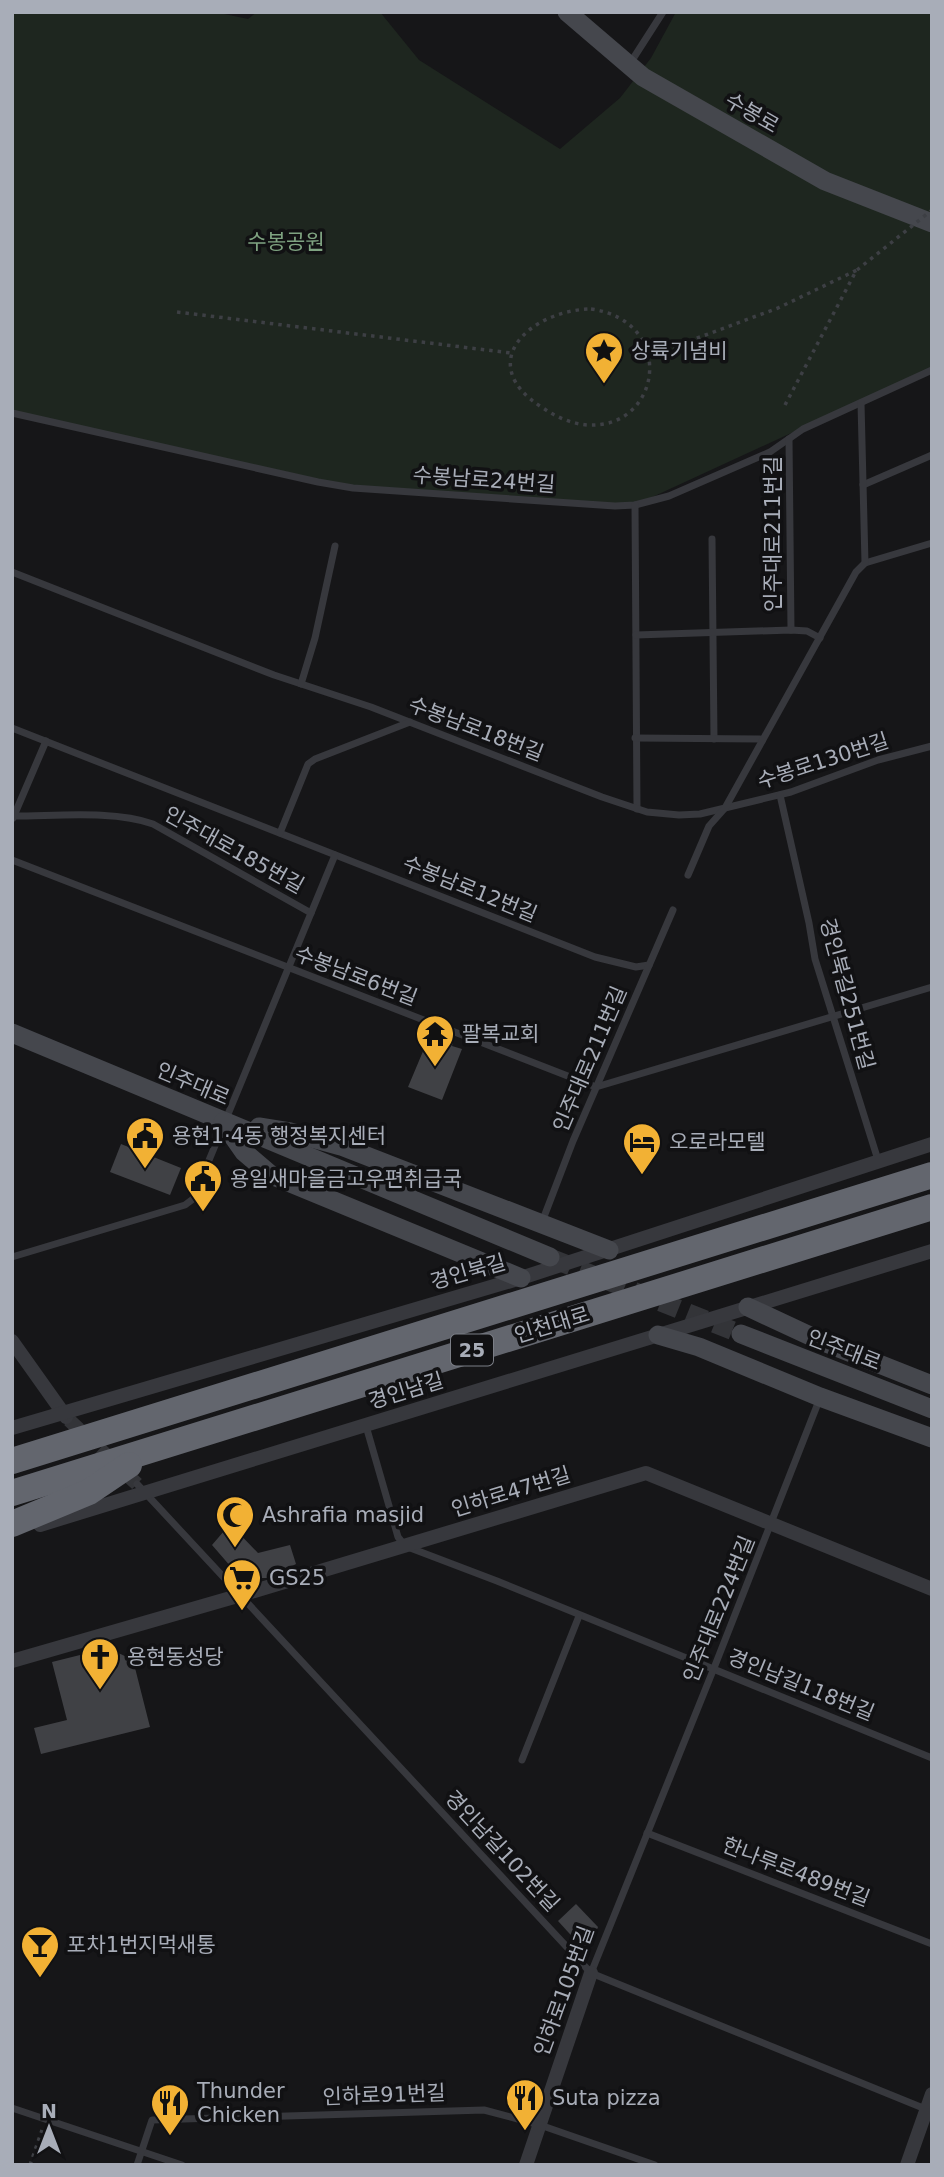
<svg xmlns="http://www.w3.org/2000/svg" width="944" height="2177" font-family="'DejaVu Sans','Noto Sans KR',sans-serif">
<style>
.green{fill:#1e261f}
.building{fill:#404145}
.lines{fill:none;stroke-linecap:round;stroke-linejoin:round}
.street-tunnel{stroke:#333438;stroke-width:14;stroke-dasharray:14 7;stroke-linecap:butt}
.secondary-tunnel{stroke:#333438;stroke-width:19;stroke-dasharray:19 10;stroke-linecap:butt}
.path{stroke:#3d3f44;stroke-width:3.5;stroke-dasharray:3.5 5;stroke-linecap:butt}
.lane{stroke:#37383d;stroke-width:7}
.street{stroke:#37383d;stroke-width:14}
.secondary{stroke:#45474d;stroke-width:19}
.highway{stroke:#63666e;stroke-width:26}
.path-bridge{stroke:#3d3f44;stroke-width:3.5;stroke-dasharray:3.5 5;stroke-linecap:butt}
.labels{text-anchor:middle;dominant-baseline:central;stroke-width:7;stroke-linejoin:round;paint-order:stroke}
.shield{fill:#111113;stroke:#7b7e86;stroke-width:2}
.shield-label{font-size:19px;font-weight:bold;fill:#a8adb8}
.street-label{font-size:21px;fill:#a8adb8;stroke:#111113}
.park-label{font-size:21px;fill:#7fa381;stroke:#111113}
.poi-label{font-size:21px;fill:#a8adb8;stroke:#111113;text-anchor:start}
</style>
<rect width="100%" height="100%" fill="#161618"/>
<path class="green" d="M12 12H215L248 19 257 12H380L419 60 560 149 620 98 651 58 676 12H932V368L635 505 354 487 12 411Z"/>
<g class="building">
<path d="M429 1037 440 1041 441 1037 453 1042 452 1046 462 1049 442 1100 408 1087Z"/>
<path d="M121 1144 181 1168 170 1195 110 1172Z"/>
<path d="M230 1524 258 1553 290 1545 296 1564 269 1578H249L238 1575 212 1545Z"/>
<path d="M108 1648 133 1660 150 1727 41 1754 34 1728 67 1720 52 1662Z"/>
<path d="M576 1904 598 1927 590 1947 579 1944 558 1921Z"/>
</g>
<g class="lines">
<path class="street-tunnel" d="M69 1420 137 1484"/>
<path class="secondary-tunnel" d="M553 1259 741 1334"/>
<g class="path">
<path d="M591 309C677 321 662 429 588 425 572 424 556 417 543 408 472 364 530 310 591 309Z"/>
<path d="M177 312 511 353"/>
<path d="M649 356 778 308 857 270"/>
<path d="M785 405 856 271"/>
<path d="M30 2165 42 2130"/>
</g>
<g class="lane">
<path d="M629 65 663 12"/>
<path d="M12 413 318 482 353 488 615 506 635 505 669 496 770 452 803 429 932 370"/>
<path d="M789 439 791 630"/>
<path d="M863 485 932 455"/>
<path d="M635 505 637 809"/>
<path d="M712 539 714 739"/>
<path d="M865 563 932 543"/>
<path d="M12 572 274 675 371 707 602 797 647 812 679 815 700 814 791 792 878 760 932 746"/>
<path d="M636 635 791 630 807 631 820 638"/>
<path d="M301 684 315 638 335 546"/>
<path d="M12 728 595 957 636 967 649 965"/>
<path d="M635 738 760 739 762 741"/>
<path d="M780 795 809 923 815 959 878 1160"/>
<path d="M15 816C56 816 115 810 153 824L311 913"/>
<path d="M13 818 46 741"/>
<path d="M280 833 308 764 315 759 410 722"/>
<path d="M12 860 596 1087 932 987"/>
<path d="M688 875 709 826 725 808 856 572 865 563 861 403"/>
<path d="M542 1222 573 1141 673 910"/>
<path d="M12 1257 185 1205 193 1199 335 855"/>
<path d="M366 1426 398 1537 405 1546 497 1581 932 1758"/>
<path d="M137 1484 591 1973 928 2110"/>
<path d="M522 1760 579 1616"/>
<path d="M647 1833 932 1944"/>
<path d="M591 1973 714 1668 820 1398"/>
<path d="M12 2108 182 2165"/>
<path d="M137 2165 152 2120 484 2110 540 2125 655 2165"/>
</g>
<g class="street">
<path d="M12 1341 66 1417"/>
<path d="M12 1428 521 1278 932 1144"/>
<path d="M40 1525 932 1251"/>
<path d="M12 1661 241 1595 646 1473 932 1589"/>
<path d="M526 2165 591 1973"/>
<path d="M907 2165 932 2094"/>
</g>
<g class="secondary">
<path d="M567 12 643 77 825 181 932 223"/>
<path d="M12 1033 550 1257"/>
<path d="M223 1122 244 1152 271 1175 521 1278"/>
<path d="M259 1127 290 1132 341 1146 609 1250"/>
<path d="M748 1307 821 1341 932 1385"/>
<path d="M741 1334 932 1409"/>
<path d="M658 1335 699 1347 820 1397 932 1438"/>
</g>
<g class="highway">
<path d="M12 1461 932 1175"/>
<path d="M12 1493 932 1207"/>
<path d="M12 1524 89 1492 129 1465"/>
</g>
<path class="path-bridge" d="M857 270 932 210"/>
</g>
<defs>
<symbol id="sight-pin" viewBox="-11 -11 22 30"><path d="M0 17L-7.5 6A9.5 9.5 0 1 1 7.5 6Z" fill="#f2b134" stroke="#111113"/><path d="M0-6L1.8-2.2L6-1.7L2.9 1.2L3.7 5.4L0 3.3L-3.7 5.4L-2.9 1.2L-6-1.7L-1.8-2.2Z" fill="#111"/></symbol>
<symbol id="temple-pin" viewBox="-11 -11 22 30"><path d="M0 17L-7.5 6A9.5 9.5 0 1 1 7.5 6Z" fill="#f2b134" stroke="#111113"/><path d="M0-6L5-2H3V0L6.5 2.5H4V6H1.5V3h-3V6H-4V2.5H-6.5L-3 0V-2H-5Z" fill="#111"/></symbol>
<symbol id="civic-pin" viewBox="-11 -11 22 30"><path d="M0 17L-7.5 6A9.5 9.5 0 1 1 7.5 6Z" fill="#f2b134" stroke="#111113"/><path d="M-.6-6.5H3V-4.5H.6V-3L4-1V1h2V6H-6V1h2V-1L-.6-3ZM-1.2 2.5V6h2.4V2.5Z" fill="#111"/></symbol>
<symbol id="hotel-pin" viewBox="-11 -11 22 30"><path d="M0 17L-7.5 6A9.5 9.5 0 1 1 7.5 6Z" fill="#f2b134" stroke="#111113"/><path d="M-6-4.5h1.5V1H6V5H4.5V3h-9V5H-6ZM-4 0a1.8 1.8 0 1 1 3.6 0ZM.5 0V-2.5h3Q6-2.5 6 0Z" fill="#111"/></symbol>
<symbol id="mosque-pin" viewBox="-11 -11 22 30"><path d="M0 17L-7.5 6A9.5 9.5 0 1 1 7.5 6Z" fill="#f2b134" stroke="#111113"/><path d="M3.5-4.9A6 6 0 1 0 3.5 4.9A5 5 0 1 1 3.5-4.9Z" fill="#111"/></symbol>
<symbol id="supermarket-pin" viewBox="-11 -11 22 30"><path d="M0 17L-7.5 6A9.5 9.5 0 1 1 7.5 6Z" fill="#f2b134" stroke="#111113"/><path d="M-6-5.5h2.5l.6 2H6L4.5 2H-2.5L-4.4-4H-6ZM-1.5 3.2a1.3 1.3 0 1 0 .1 0ZM3 3.2a1.3 1.3 0 1 0 .1 0Z" fill="#111"/></symbol>
<symbol id="church-pin" viewBox="-11 -11 22 30"><path d="M0 17L-7.5 6A9.5 9.5 0 1 1 7.5 6Z" fill="#f2b134" stroke="#111113"/><path d="M-1.2-6h2.4v3.5h3.3v2.4h-3.3V6h-2.4V-.1h-3.3v-2.4h3.3Z" fill="#111"/></symbol>
<symbol id="bar-pin" viewBox="-11 -11 22 30"><path d="M0 17L-7.5 6A9.5 9.5 0 1 1 7.5 6Z" fill="#f2b134" stroke="#111113"/><path d="M-6-5H6L.8 .8V4.5H3.5V6h-7V4.5H-.8V.8Z" fill="#111"/></symbol>
<symbol id="restaurant-pin" viewBox="-11 -11 22 30"><path d="M0 17L-7.5 6A9.5 9.5 0 1 1 7.5 6Z" fill="#f2b134" stroke="#111113"/><path d="M-5-6h1v4h1v-4h1v4h1v-4h1v5L-1.5 .5V6h-2V.5L-5-1ZM5-6V6H3V1.5H1.5Q1.5-4 5-6Z" fill="#111"/></symbol>
</defs>
<g fill-rule="evenodd">
<use href="#sight-pin" x="582" y="329" width="44" height="60"/>
<use href="#temple-pin" x="413" y="1012" width="44" height="60"/>
<use href="#civic-pin" x="123" y="1114" width="44" height="60"/>
<use href="#hotel-pin" x="620" y="1120" width="44" height="60"/>
<use href="#civic-pin" x="181" y="1157" width="44" height="60"/>
<use href="#mosque-pin" x="213" y="1493" width="44" height="60"/>
<use href="#supermarket-pin" x="220" y="1556" width="44" height="60"/>
<use href="#church-pin" x="78" y="1635" width="44" height="60"/>
<use href="#bar-pin" x="18" y="1923" width="44" height="60"/>
<use href="#restaurant-pin" x="503" y="2076" width="44" height="60"/>
<use href="#restaurant-pin" x="148" y="2081" width="44" height="60"/>
</g>
<g class="labels">
<rect class="shield" x="451" y="1334.5" width="42" height="31" rx="5"/>
<g class="shield-label">
<text x="472" y="1350">25</text>
</g>
<g class="street-label">
<text transform="translate(752 113) rotate(30)">수봉로</text>
<text transform="translate(484 480) rotate(4)">수봉남로24번길</text>
<text transform="translate(773 534) rotate(-90)">인주대로211번길</text>
<text transform="translate(476 729) rotate(21)">수봉남로18번길</text>
<text transform="translate(823 761) rotate(-18)">수봉로130번길</text>
<text transform="translate(234 850) rotate(29)">인주대로185번길</text>
<text transform="translate(470 889) rotate(22)">수봉남로12번길</text>
<text transform="translate(356 976) rotate(21)">수봉남로6번길</text>
<text transform="translate(847 994) rotate(75)">경인북길251번길</text>
<text transform="translate(590 1059) rotate(-67)">인주대로211번길</text>
<text transform="translate(193 1084) rotate(23)">인주대로</text>
<text transform="translate(468 1272) rotate(-16)">경인북길</text>
<text transform="translate(552 1325) rotate(-17)">인천대로</text>
<text transform="translate(844 1350) rotate(21)">인주대로</text>
<text transform="translate(406 1391) rotate(-17)">경인남길</text>
<text transform="translate(511 1492) rotate(-17)">인하로47번길</text>
<text transform="translate(719 1609) rotate(-68)">인주대로224번길</text>
<text transform="translate(801 1685) rotate(22)">경인남길118번길</text>
<text transform="translate(502 1851) rotate(47)">경인남길102번길</text>
<text transform="translate(796 1872) rotate(21)">한나루로489번길</text>
<text transform="translate(564 1991) rotate(-70)">인하로105번길</text>
<text transform="translate(384 2095) rotate(-2)">인하로91번길</text>
</g>
<g class="park-label">
<text x="286" y="242">수봉공원</text>
</g>
<g class="poi-label">
<text x="631" y="351">상륙기념비</text>
<text x="462" y="1034">팔복교회</text>
<text x="172" y="1136">용현1·4동 행정복지센터</text>
<text x="669" y="1142">오로라모텔</text>
<text x="230" y="1179">용일새마을금고우편취급국</text>
<text x="262" y="1515">Ashrafia masjid</text>
<text x="269" y="1578">GS25</text>
<text x="127" y="1657">용현동성당</text>
<text x="67" y="1945">포차1번지먹새통</text>
<text x="197" y="2091">Thunder<tspan x="197" dy="24">Chicken</tspan></text>
<text x="552" y="2098">Suta pizza</text>
</g>
</g>
<rect width="944" height="2177" fill="none" stroke="#a8adb8" stroke-width="28"/>
<g transform="translate(49 2128)" stroke="#111113" stroke-width="5" paint-order="stroke">
<path d="M0-5L12 26L0 18L-12 26Z" fill="#a8adb8"/>
<text y="-10" font-size="19" font-weight="bold" text-anchor="middle" fill="#a8adb8">N</text>
</g>
</svg>
